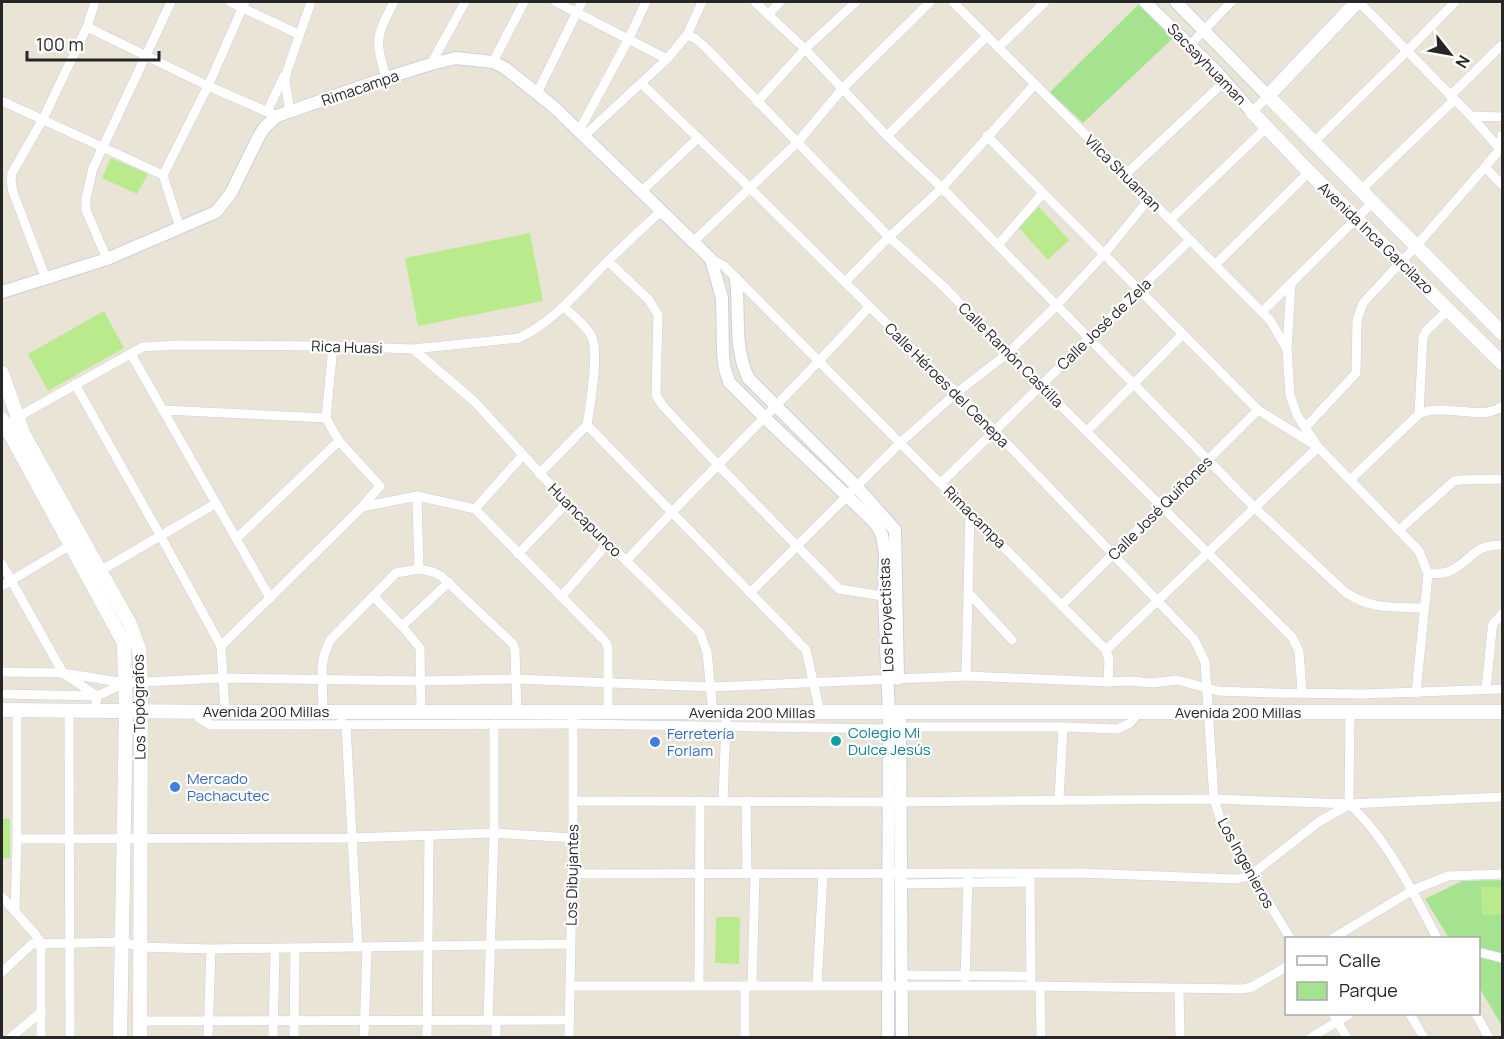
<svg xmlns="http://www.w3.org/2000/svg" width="1504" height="1039" font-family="Manrope,sans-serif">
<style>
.green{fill:#a5e391}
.pitch{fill:#b9eb8c}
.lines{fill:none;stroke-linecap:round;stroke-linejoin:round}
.minor-casing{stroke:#cccee1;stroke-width:10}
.tertiary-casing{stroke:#cccee1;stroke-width:14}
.secondary-casing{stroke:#cccee1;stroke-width:15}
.minor{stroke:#fff;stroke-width:9}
.tertiary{stroke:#fff;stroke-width:12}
.secondary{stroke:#fff;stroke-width:14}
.culture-dot{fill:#0f9aa8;stroke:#fff;stroke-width:2}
.shop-dot{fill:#3f7fe0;stroke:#fff;stroke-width:2}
.labels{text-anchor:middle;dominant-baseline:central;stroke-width:4.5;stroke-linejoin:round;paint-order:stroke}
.street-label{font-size:15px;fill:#262626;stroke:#fff}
.culture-label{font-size:15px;fill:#0d838f;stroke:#fff;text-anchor:start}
.shop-label{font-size:15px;fill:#366cbe;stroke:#fff;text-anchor:start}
</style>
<rect width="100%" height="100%" fill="#eae4d7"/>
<g class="green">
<path d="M1139 4 1172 39 1083 123 1050 92Z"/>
<path d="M1502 880V1026L1479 987 1478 938H1449L1425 899 1462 881Z"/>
</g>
<g class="pitch">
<path d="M111 158 148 174 137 194 102 178Z"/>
<path d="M1039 207 1069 240 1048 260 1018 227Z"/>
<path d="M530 233 543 301 418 326 405 258Z"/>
<path d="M104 311 124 348 48 391 28 354Z"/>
<rect x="2" y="819" width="8" height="39"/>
<path d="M1481 887H1502V915H1482Z"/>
<path d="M716 917H740L739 964 715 963Z"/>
</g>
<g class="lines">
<defs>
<g id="minor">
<path d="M230 2 298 34"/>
<path d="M556 2 667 59"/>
<path d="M755 2 805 49 887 136 942 188 1255 508 1345 592C1371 610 1394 607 1425 608"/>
<path d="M953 2 1270 320 1287 349"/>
<path d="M1359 2 1471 116 1502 117"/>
<path d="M768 15 780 2"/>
<path d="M87 27 208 86 277 116"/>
<path d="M687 35 695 38 707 49 889 237 942 285 1008 353 1292 637 1299 651 1302 692"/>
<path d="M1190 45 1231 2"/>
<path d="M999 47 1045 2"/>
<path d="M493 62 524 2"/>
<path d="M431 64 465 2"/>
<path d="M386 78C375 38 375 39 394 2"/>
<path d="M641 83 749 187 995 431 1194 639 1205 662 1214 799 1222 825 1290 938"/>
<path d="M537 93 582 2"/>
<path d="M1450 96 1502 45"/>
<path d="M2 101 163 175"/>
<path d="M757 102 805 49 856 2"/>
<path d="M267 112 284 76"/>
<path d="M290 112 285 81 287 71 311 2"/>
<path d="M1252 112 1268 96"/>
<path d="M1471 116 1500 149"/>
<path d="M579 131 628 40 646 2"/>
<path d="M584 136 667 59 687 35 702 2"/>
<path d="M887 136 987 36"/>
<path d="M987 136 1258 410 1318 447 1106 650"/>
<path d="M1314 142 1407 51 1455 2"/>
<path d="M1485 167 1502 185"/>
<path d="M1125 175 1225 81"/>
<path d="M1361 190 1454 100"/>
<path d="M642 191 698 138"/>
<path d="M1170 220 1266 128"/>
<path d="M180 228 163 175 208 86 245 2"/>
<path d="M693 242 797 143 843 88 930 2"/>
<path d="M998 245 1043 193"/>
<path d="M107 259 86 210V198L93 168 171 2"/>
<path d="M711 259 724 266 1106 650 1109 659 1108 682"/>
<path d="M608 261 649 300 658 315 656 395 663 406 718 465 839 589 889 597"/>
<path d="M1215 265 1309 172"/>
<path d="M46 279 13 192 11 181 12 173 43 119 87 27 95 2"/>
<path d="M845 282 889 237 942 188 1035 84"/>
<path d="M1291 283 1287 349 1290 395 1297 415 1318 447 1419 551 1428 574 1416 693"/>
<path d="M564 307C572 315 585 324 591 335 600 350 590 406 587 425L806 650 820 712"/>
<path d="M1262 312 1373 202"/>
<path d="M413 349 475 402 567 503 700 633 707 652 713 713"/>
<path d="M131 354 270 598"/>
<path d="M75 384 160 535 221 646"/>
<path d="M163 410 326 418"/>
<path d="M1419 414C1442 402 1485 422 1502 406"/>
<path d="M14 419 143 347 178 345 333 346 413 349 519 338C555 321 579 290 607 262 625 244 644 227 662 210"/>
<path d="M1305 428 1356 373 1357 320 1363 303 1416 246 1485 167 1500 149 1502 135"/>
<path d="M1087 431 1183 334"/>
<path d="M539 474 587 425"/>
<path d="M1350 480 1419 414 1423 337 1426 331 1449 309"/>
<path d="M941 483 1190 240"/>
<path d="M417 496 419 569"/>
<path d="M362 507 417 496 475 509 605 641 608 647V712"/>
<path d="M475 509 523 455"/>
<path d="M1399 530 1454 481 1460 480 1502 479"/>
<path d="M236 539 339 441"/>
<path d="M518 554 567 503"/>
<path d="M626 561C705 475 791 394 869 307"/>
<path d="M2 564 63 673 97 696 95 710"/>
<path d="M100 571 215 504"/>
<path d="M1428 574C1436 574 1445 574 1452 570 1474 558 1473 545 1502 545"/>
<path d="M2 586 74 543"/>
<path d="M968 592 1012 640"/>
<path d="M750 593 901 442 955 394 1008 353 1056 306 1105 253 1149 199"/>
<path d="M373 596 402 626 420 648 421 712"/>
<path d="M561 597 607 544"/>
<path d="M1062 605 1258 410"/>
<path d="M402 626 449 582"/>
<path d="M2 672 63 673 125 683 222 678 421 681 515 679 711 687 966 676 1108 682 1130 681 1152 683 1177 680 1218 691 1275 693 1363 694 1502 689"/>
<path d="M966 676 970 513"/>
<path d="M1486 689 1492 630 1493 624 1502 614"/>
<path d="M2 694 97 696 125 683"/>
<path d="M69 709 70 1038"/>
<path d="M198 711 199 718 211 725 573 724 889 729"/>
<path d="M1350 711 1349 804C1386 837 1415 895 1437 938"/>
<path d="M225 712 221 646 362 507 380 486 339 441 326 418 333 346"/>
<path d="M326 713 323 712 322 668 324 655 330 640 396 573 419 569 433 572 441 576 513 644 515 650 517 712"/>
<path d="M341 722 346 725 358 947"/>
<path d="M900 727H1063"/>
<path d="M1059 799 1063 727 1118 729 1130 723 1139 712"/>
<path d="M573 801 890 802 1214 799 1349 804 1502 797"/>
<path d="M723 801 726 720"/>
<path d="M746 801 747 874"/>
<path d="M17 839 351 838 494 833 573 838"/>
<path d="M572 874 1080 873 1237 879 1251 875 1320 821 1347 806"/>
<path d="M1030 878 1031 982"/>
<path d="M902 884 1030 882"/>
<path d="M2 897 35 934 41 943V1038"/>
<path d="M15 912 17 839V710"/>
<path d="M1333 938 1413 890 1448 876 1502 874"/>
<path d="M1478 952 1502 958"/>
<path d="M2 972 32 944 123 942 139 947 211 949 570 944"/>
<path d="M902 975 1031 976"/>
<path d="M965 979 968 879"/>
<path d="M570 986H1031L1242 989 1252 987 1286 967"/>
<path d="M699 986 700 801"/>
<path d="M752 986 755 874"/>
<path d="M817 986 823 874"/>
<path d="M1040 986 1041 1038"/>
<path d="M1179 988 1180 1038"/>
<path d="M1333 1014 1347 1038"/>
<path d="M1410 1014 1424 1038"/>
<path d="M1476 1014 1489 1038"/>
<path d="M488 1020 494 833V724"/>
<path d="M140 1021 569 1020"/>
<path d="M10 1038 41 1012"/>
<path d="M208 1038 211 949"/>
<path d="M273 1038 275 948"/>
<path d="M294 1038 295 948"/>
<path d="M364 1038 367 947"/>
<path d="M427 1038 429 837"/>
<path d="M496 1038V1020"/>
<path d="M569 1038 573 838V721"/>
<path d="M745 1038V986"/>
<path d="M1310 1038 1350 1014"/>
</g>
<g id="tertiary">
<path d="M1145 2 1215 70 1252 112"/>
<path d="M1176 2 1268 96"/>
<path d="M736 279C740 312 733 348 749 379L857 487 895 530 898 679"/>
<path d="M2 292 107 259 216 212 231 193 259 136 265 127 277 116 386 78 431 64 456 58 493 62 505 68 554 107 711 259 722 298 723 355 725 369 729 382 764 417 868 516 876 524 882 535 885 554 884 597 889 713 888 1038"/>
<path d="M900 713 902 1038"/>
</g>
<g id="secondary">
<path d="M1357 2 1268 96 1502 333"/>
<path d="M1252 112 1309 172 1502 363"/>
<path d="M2 373 24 435 130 624 139 649 141 682 140 1038"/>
<path d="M2 419 124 643 126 711 120 1038"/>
<path d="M2 710 225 712H1502"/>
</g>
</defs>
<use href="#minor" class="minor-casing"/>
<use href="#tertiary" class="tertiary-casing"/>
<use href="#secondary" class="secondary-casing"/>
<use href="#minor" class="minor"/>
<use href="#tertiary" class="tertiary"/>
<use href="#secondary" class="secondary"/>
</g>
<circle class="culture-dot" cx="836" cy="741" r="6"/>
<g class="shop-dot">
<circle cx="655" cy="742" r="6"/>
<circle cx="175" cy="787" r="6"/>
</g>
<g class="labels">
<g class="street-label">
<text transform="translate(1207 64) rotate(46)">Sacsayhuaman</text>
<text transform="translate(360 88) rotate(-19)">Rimacampa</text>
<text transform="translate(1123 173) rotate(45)">Vilca Shuaman</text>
<text transform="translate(1376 238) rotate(44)">Avenida Inca Garcilazo</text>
<text transform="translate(1104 324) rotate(-44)">Calle José de Zela</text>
<text transform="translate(347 347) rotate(2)">Rica Huasi</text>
<text transform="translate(1011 355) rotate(45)">Calle Ramón Castilla</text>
<text transform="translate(947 385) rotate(45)">Calle Héroes del Cenepa</text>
<text transform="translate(1160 508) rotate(-45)">Calle José Quiñones</text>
<text transform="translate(975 517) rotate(45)">Rimacampa</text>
<text transform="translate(585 520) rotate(45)">Huancapunco</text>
<text transform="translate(886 615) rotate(-92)">Los Proyectistas</text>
<text transform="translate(139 707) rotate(-91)">Los Topógrafos</text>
<text x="266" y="711">Avenida 200 Millas</text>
<text x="752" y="712">Avenida 200 Millas</text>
<text x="1238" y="712">Avenida 200 Millas</text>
<text transform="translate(1246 863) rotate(61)">Los Ingenieros</text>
<text transform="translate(572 875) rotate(-89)">Los Dibujantes</text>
</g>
<g class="culture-label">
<text x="848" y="732">Colegio Mi<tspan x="848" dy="17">Dulce Jesús</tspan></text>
</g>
<g class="shop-label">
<text x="667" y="733">Ferretería<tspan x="667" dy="17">Forlam</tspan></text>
<text x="187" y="778">Mercado<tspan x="187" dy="17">Pachacutec</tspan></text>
</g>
</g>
<rect width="1504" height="1039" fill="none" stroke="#262626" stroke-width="6"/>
<rect x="1285" y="937" width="195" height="78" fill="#ffffff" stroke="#a8a8a8" stroke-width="1.5"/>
<rect x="1297" y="956" width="30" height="9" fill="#ffffff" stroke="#a8a8a8" stroke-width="1.5"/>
<text x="1339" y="967" font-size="18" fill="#262626">Calle</text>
<rect x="1297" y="982" width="30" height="18" fill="#a5e391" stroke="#a8a8a8" stroke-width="1.5"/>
<text x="1339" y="997" font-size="18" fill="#262626">Parque</text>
<g transform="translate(1450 54) rotate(121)" stroke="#ffffff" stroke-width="4.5" paint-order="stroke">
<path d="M0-4.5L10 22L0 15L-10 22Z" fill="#262626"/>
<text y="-9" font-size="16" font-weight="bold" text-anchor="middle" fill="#262626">N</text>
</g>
<path d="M27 51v9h132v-9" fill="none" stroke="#262626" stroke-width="3"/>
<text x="36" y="51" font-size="18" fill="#262626" stroke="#ffffff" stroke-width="4.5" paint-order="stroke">100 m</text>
</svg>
